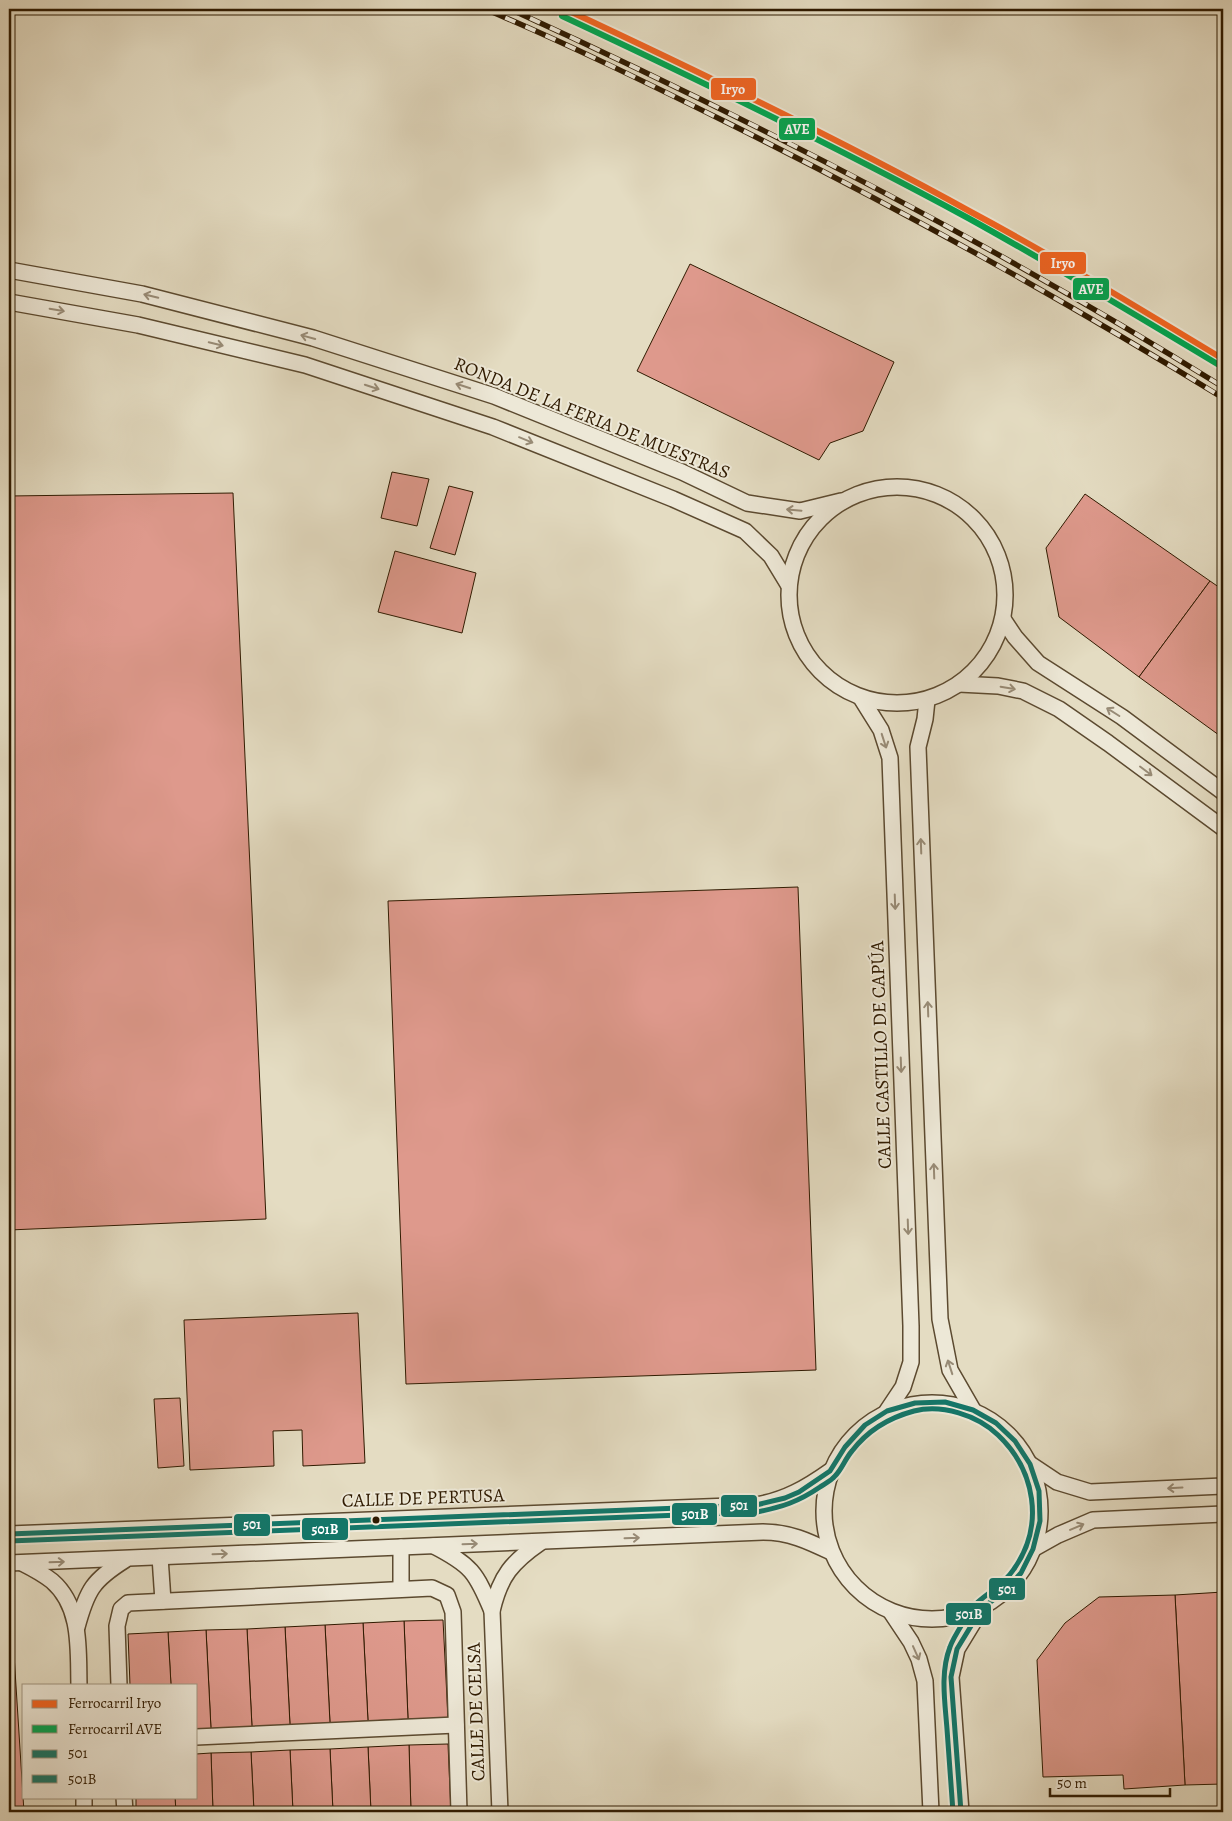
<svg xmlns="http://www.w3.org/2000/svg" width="1232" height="1821" font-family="Alegreya,serif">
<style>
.building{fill:#de998c;stroke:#2f1a00}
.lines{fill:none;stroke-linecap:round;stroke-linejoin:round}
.street-casing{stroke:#5c4a30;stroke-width:18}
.street{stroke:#ede8d7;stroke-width:15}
.rail-casing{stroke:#2f1a00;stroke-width:5.5}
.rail{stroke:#ede8d7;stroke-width:4;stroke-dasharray:11;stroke-linecap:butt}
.bus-1-casing{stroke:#ede8d7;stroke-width:9}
.bus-2-casing{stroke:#ede8d7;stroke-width:9}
.bus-1{stroke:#147668;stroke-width:5}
.bus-2{stroke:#147668;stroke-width:5}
.rail-1-casing{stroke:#ede8d7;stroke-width:10}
.rail-2-casing{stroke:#ede8d7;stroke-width:10}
.rail-1{stroke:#f26522;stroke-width:6}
.rail-2{stroke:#00a651;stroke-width:6}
.oneway{stroke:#988b76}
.bus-dot{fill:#2f1a00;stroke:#ede8d7;stroke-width:2}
.labels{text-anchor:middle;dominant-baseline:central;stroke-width:4;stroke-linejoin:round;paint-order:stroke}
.street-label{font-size:19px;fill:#2f1a00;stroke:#ede8d7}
.line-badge{stroke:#ede8d7;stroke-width:2}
.badge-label{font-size:14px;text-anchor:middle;font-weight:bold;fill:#fff}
</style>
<rect width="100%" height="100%" fill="#e4dcc2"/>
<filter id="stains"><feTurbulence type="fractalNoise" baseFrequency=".004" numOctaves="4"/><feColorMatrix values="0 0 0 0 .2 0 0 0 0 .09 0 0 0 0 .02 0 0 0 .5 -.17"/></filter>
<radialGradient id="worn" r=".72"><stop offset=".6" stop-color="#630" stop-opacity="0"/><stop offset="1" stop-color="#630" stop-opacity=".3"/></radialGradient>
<g class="building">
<path d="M690 264 894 362 863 431 830 443 819 460 637 371Z"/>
<path d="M392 472 429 479 417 526 381 518Z"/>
<path d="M449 486 473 492 455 555 430 548Z"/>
<path d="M233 493 266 1219 9 1230V496Z"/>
<path d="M1085 494 1210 581 1139 677 1059 617 1046 548Z"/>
<path d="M395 551 476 573 462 633 378 612Z"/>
<path d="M1210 581 1223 590V738L1139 677Z"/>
<path d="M798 887 816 1370 406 1384 388 901Z"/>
<path d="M358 1313 365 1463 303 1466 302 1430 273 1431 274 1466 190 1470 184 1320Z"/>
<path d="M180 1398 184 1466 158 1468 154 1399Z"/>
<path d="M9 1422 11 1455 9 1456Z"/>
<path d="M1223 1592V1784L1185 1785 1175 1595Z"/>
<path d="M1175 1595 1185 1785 1124 1789 1123 1775 1043 1777 1037 1660 1065 1623 1099 1597Z"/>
<path d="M443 1620 448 1718 408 1719 404 1621Z"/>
<path d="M404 1621 408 1719 368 1721 363 1623Z"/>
<path d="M9 1623H12L24 1812H9Z"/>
<path d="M363 1623 368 1721 330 1723 325 1625Z"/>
<path d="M325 1625 330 1723 290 1725 285 1627Z"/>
<path d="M285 1627 290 1725 252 1727 247 1629Z"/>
<path d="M247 1629 252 1727 211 1729 206 1630Z"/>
<path d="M206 1630 211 1729H196V1685H171L168 1632Z"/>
<path d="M168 1632 171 1685H130L128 1634Z"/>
<path d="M448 1744 451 1812H411L409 1745Z"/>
<path d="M409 1745 411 1812H371L368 1747Z"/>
<path d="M368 1747 371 1812H333L330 1749Z"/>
<path d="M330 1749 333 1812H293L290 1750Z"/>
<path d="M290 1750 293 1812H254L251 1752Z"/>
<path d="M251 1752 254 1812H213L211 1753Z"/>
<path d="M211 1753 213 1812H176L175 1797H196V1754Z"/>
<path d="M136 1797H175L176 1812H136Z"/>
</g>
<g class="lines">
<defs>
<g id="street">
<path d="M9 270 142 294 313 338 494 396 682 472 747 503 800 511 841 501"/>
<path d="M9 302 138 325 305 365 493 427 673 499 745 531 771 556 788 584"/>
<circle cx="897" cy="595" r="108"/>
<path d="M1003 619 1015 637 1038 663 1122 717 1223 792"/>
<path d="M959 684 998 686 1023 691 1059 709 1108 743 1223 828"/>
<path d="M861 698 881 730 890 758 911 1326V1362L903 1387 887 1411"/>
<path d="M927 700 925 719 918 747 940 1319 950 1370 973 1410"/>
<circle cx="932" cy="1511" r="108"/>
<path d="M1030 1464 1057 1482 1090 1492 1223 1486"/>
<path d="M9 1534 756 1505C785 1500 806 1488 830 1471"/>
<path d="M434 1546C471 1565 476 1572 492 1611"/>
<path d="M401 1547V1589"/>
<path d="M1033 1549 1058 1535 1093 1520 1223 1514"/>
<path d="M160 1557 163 1601"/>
<path d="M9 1563 763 1532C789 1532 808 1541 831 1552"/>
<path d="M22 1563C32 1568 43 1574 52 1581 82 1607 78 1650 79 1685"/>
<path d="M891 1612 911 1642 919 1659 925 1681 931 1812"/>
<path d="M77 1627C87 1590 93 1580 125 1560"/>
<path d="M119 1685 117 1626 121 1609 128 1603 432 1588 447 1595 453 1612 459 1812"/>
<path d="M196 1737 456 1725"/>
<path d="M84 1797V1812"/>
<path d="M124 1797 125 1812"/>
<path d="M500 1812 492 1611C500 1576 512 1562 541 1542"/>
<path d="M961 1812 951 1677 957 1649 982 1608"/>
</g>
</defs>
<use href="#street" class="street-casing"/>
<use href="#street" class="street"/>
<defs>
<g id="rail">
<path d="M485 9C566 43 645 82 724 121 895 206 1061 298 1223 398"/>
<path d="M510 9C755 121 994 244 1223 387"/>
</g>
</defs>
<use href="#rail" class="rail-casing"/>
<use href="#rail" class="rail"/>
<defs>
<path id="bus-1" d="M9 1534 756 1505 785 1498 799 1492 830 1471 845 1447 865 1425 887 1411 915 1403 945 1402 973 1410 996 1423 1015 1441 1030 1464 1039 1491 1040 1521 1033 1549 1021 1573 1003 1593 982 1608 957 1649 951 1677 961 1812"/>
<path id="bus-2" d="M9 1541 757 1512C782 1507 798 1502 820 1487 824 1484 831 1481 835 1476 842 1469 845 1459 852 1451 868 1430 888 1418 914 1411 942 1404 977 1415 998 1435 1035 1470 1045 1525 1014 1569 1005 1583 991 1591 978 1602 972 1607 953 1638 950 1647 940 1673 945 1702 947 1729 949 1757 951 1785 953 1812"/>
</defs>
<use href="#bus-1" class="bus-1-casing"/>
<use href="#bus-2" class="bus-2-casing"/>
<use href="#bus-1" class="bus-1"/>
<use href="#bus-2" class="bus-2"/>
<defs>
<path id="rail-1" d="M565 9C702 73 839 139 971 212 1057 258 1140 309 1223 359"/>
<path id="rail-2" d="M562 16C699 80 835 146 968 218 1053 265 1136 315 1219 365"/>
</defs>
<use href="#rail-1" class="rail-1-casing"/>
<use href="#rail-2" class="rail-2-casing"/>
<use href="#rail-1" class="rail-1"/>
<use href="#rail-2" class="rail-2"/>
</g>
<defs><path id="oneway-shaft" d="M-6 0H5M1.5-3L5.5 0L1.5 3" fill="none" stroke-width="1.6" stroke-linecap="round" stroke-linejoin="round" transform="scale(1.25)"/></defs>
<g class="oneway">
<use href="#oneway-shaft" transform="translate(151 296) rotate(-166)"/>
<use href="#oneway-shaft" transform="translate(57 310) rotate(10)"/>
<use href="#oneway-shaft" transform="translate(308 337) rotate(-165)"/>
<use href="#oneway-shaft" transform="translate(216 344) rotate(14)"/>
<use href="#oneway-shaft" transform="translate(463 386) rotate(-162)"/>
<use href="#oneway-shaft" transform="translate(372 387) rotate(18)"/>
<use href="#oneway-shaft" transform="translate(526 440) rotate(22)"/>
<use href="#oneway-shaft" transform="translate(794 510) rotate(-175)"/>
<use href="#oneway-shaft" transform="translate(1008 688) rotate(10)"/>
<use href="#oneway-shaft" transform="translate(1113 712) rotate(-148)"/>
<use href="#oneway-shaft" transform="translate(884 741) rotate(72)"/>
<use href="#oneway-shaft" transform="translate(1146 771) rotate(37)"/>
<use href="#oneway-shaft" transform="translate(921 846) rotate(-92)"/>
<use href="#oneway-shaft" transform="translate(895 902) rotate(88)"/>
<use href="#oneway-shaft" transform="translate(928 1009) rotate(-92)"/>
<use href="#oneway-shaft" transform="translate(901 1065) rotate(88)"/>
<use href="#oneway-shaft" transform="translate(934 1171) rotate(-92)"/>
<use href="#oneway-shaft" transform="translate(908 1227) rotate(88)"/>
<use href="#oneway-shaft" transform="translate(950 1367) rotate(-108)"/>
<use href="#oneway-shaft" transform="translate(1175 1488) rotate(177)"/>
<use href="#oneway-shaft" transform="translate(1077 1527) rotate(-23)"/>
<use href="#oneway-shaft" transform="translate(632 1538) rotate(-2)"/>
<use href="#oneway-shaft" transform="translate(470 1544) rotate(-2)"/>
<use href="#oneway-shaft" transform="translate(220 1554) rotate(-2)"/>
<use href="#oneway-shaft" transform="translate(57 1562) rotate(-2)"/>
<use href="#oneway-shaft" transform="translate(916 1653) rotate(66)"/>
</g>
<circle class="bus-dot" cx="376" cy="1520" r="4.5"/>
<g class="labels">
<g class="street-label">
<text transform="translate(592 418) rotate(22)">RONDA DE LA FERIA DE MUESTRAS</text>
<text transform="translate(881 1055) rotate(-92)">CALLE CASTILLO DE CAPÚA</text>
<text transform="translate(423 1498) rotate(-2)">CALLE DE PERTUSA</text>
<text transform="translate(476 1712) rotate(-92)">CALLE DE CELSA</text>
</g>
</g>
<g class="line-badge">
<rect x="710" y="77" width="47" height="24" rx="5" fill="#f26522"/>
<rect x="778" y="117" width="38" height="24" rx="5" fill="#00a651"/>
<rect x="1039" y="251" width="48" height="24" rx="5" fill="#f26522"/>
<rect x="1072" y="277" width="38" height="24" rx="5" fill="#00a651"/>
<rect x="720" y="1494" width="38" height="24" rx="5" fill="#147668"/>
<rect x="671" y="1502" width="47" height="24" rx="5" fill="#147668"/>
<rect x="233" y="1513" width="38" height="24" rx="5" fill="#147668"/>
<rect x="301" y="1517" width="48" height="24" rx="5" fill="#147668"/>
<rect x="988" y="1577" width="38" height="24" rx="5" fill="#147668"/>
<rect x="945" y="1602" width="47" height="24" rx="5" fill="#147668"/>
</g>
<g class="badge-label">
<text x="733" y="94">Iryo</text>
<text x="797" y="134">AVE</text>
<text x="1063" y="268">Iryo</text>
<text x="1091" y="294">AVE</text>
<text x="739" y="1510">501</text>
<text x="695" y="1519">501B</text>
<text x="252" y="1529">501</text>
<text x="325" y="1534">501B</text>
<text x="1007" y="1594">501</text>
<text x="969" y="1619">501B</text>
</g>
<rect width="1232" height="1821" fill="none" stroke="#e4dcc2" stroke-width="30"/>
<rect x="10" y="10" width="1212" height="1801" fill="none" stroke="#2f1a00" stroke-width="2.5"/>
<rect x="15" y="15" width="1202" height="1791" fill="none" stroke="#2f1a00"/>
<rect x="22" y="1684" width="175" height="115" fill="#ede8d7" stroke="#a19681"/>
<rect x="32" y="1700" width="25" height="8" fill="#f26522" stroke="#a19681"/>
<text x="68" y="1708" font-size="15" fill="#2f1a00">Ferrocarril Iryo</text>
<rect x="32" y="1725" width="25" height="8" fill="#00a651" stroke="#a19681"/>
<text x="68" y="1734" font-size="15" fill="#2f1a00">Ferrocarril AVE</text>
<rect x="32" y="1750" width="25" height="8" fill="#147668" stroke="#a19681"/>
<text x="68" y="1758" font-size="15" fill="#2f1a00">501</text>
<rect x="32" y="1775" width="25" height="8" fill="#147668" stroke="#a19681"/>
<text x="68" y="1784" font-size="15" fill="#2f1a00">501B</text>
<path d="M1050 1788v8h120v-8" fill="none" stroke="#2f1a00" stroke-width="2.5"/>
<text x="1057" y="1788" font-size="15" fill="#2f1a00" stroke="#ede8d7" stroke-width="4" paint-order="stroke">50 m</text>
<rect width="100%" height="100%" filter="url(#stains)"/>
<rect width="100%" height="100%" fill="url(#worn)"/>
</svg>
